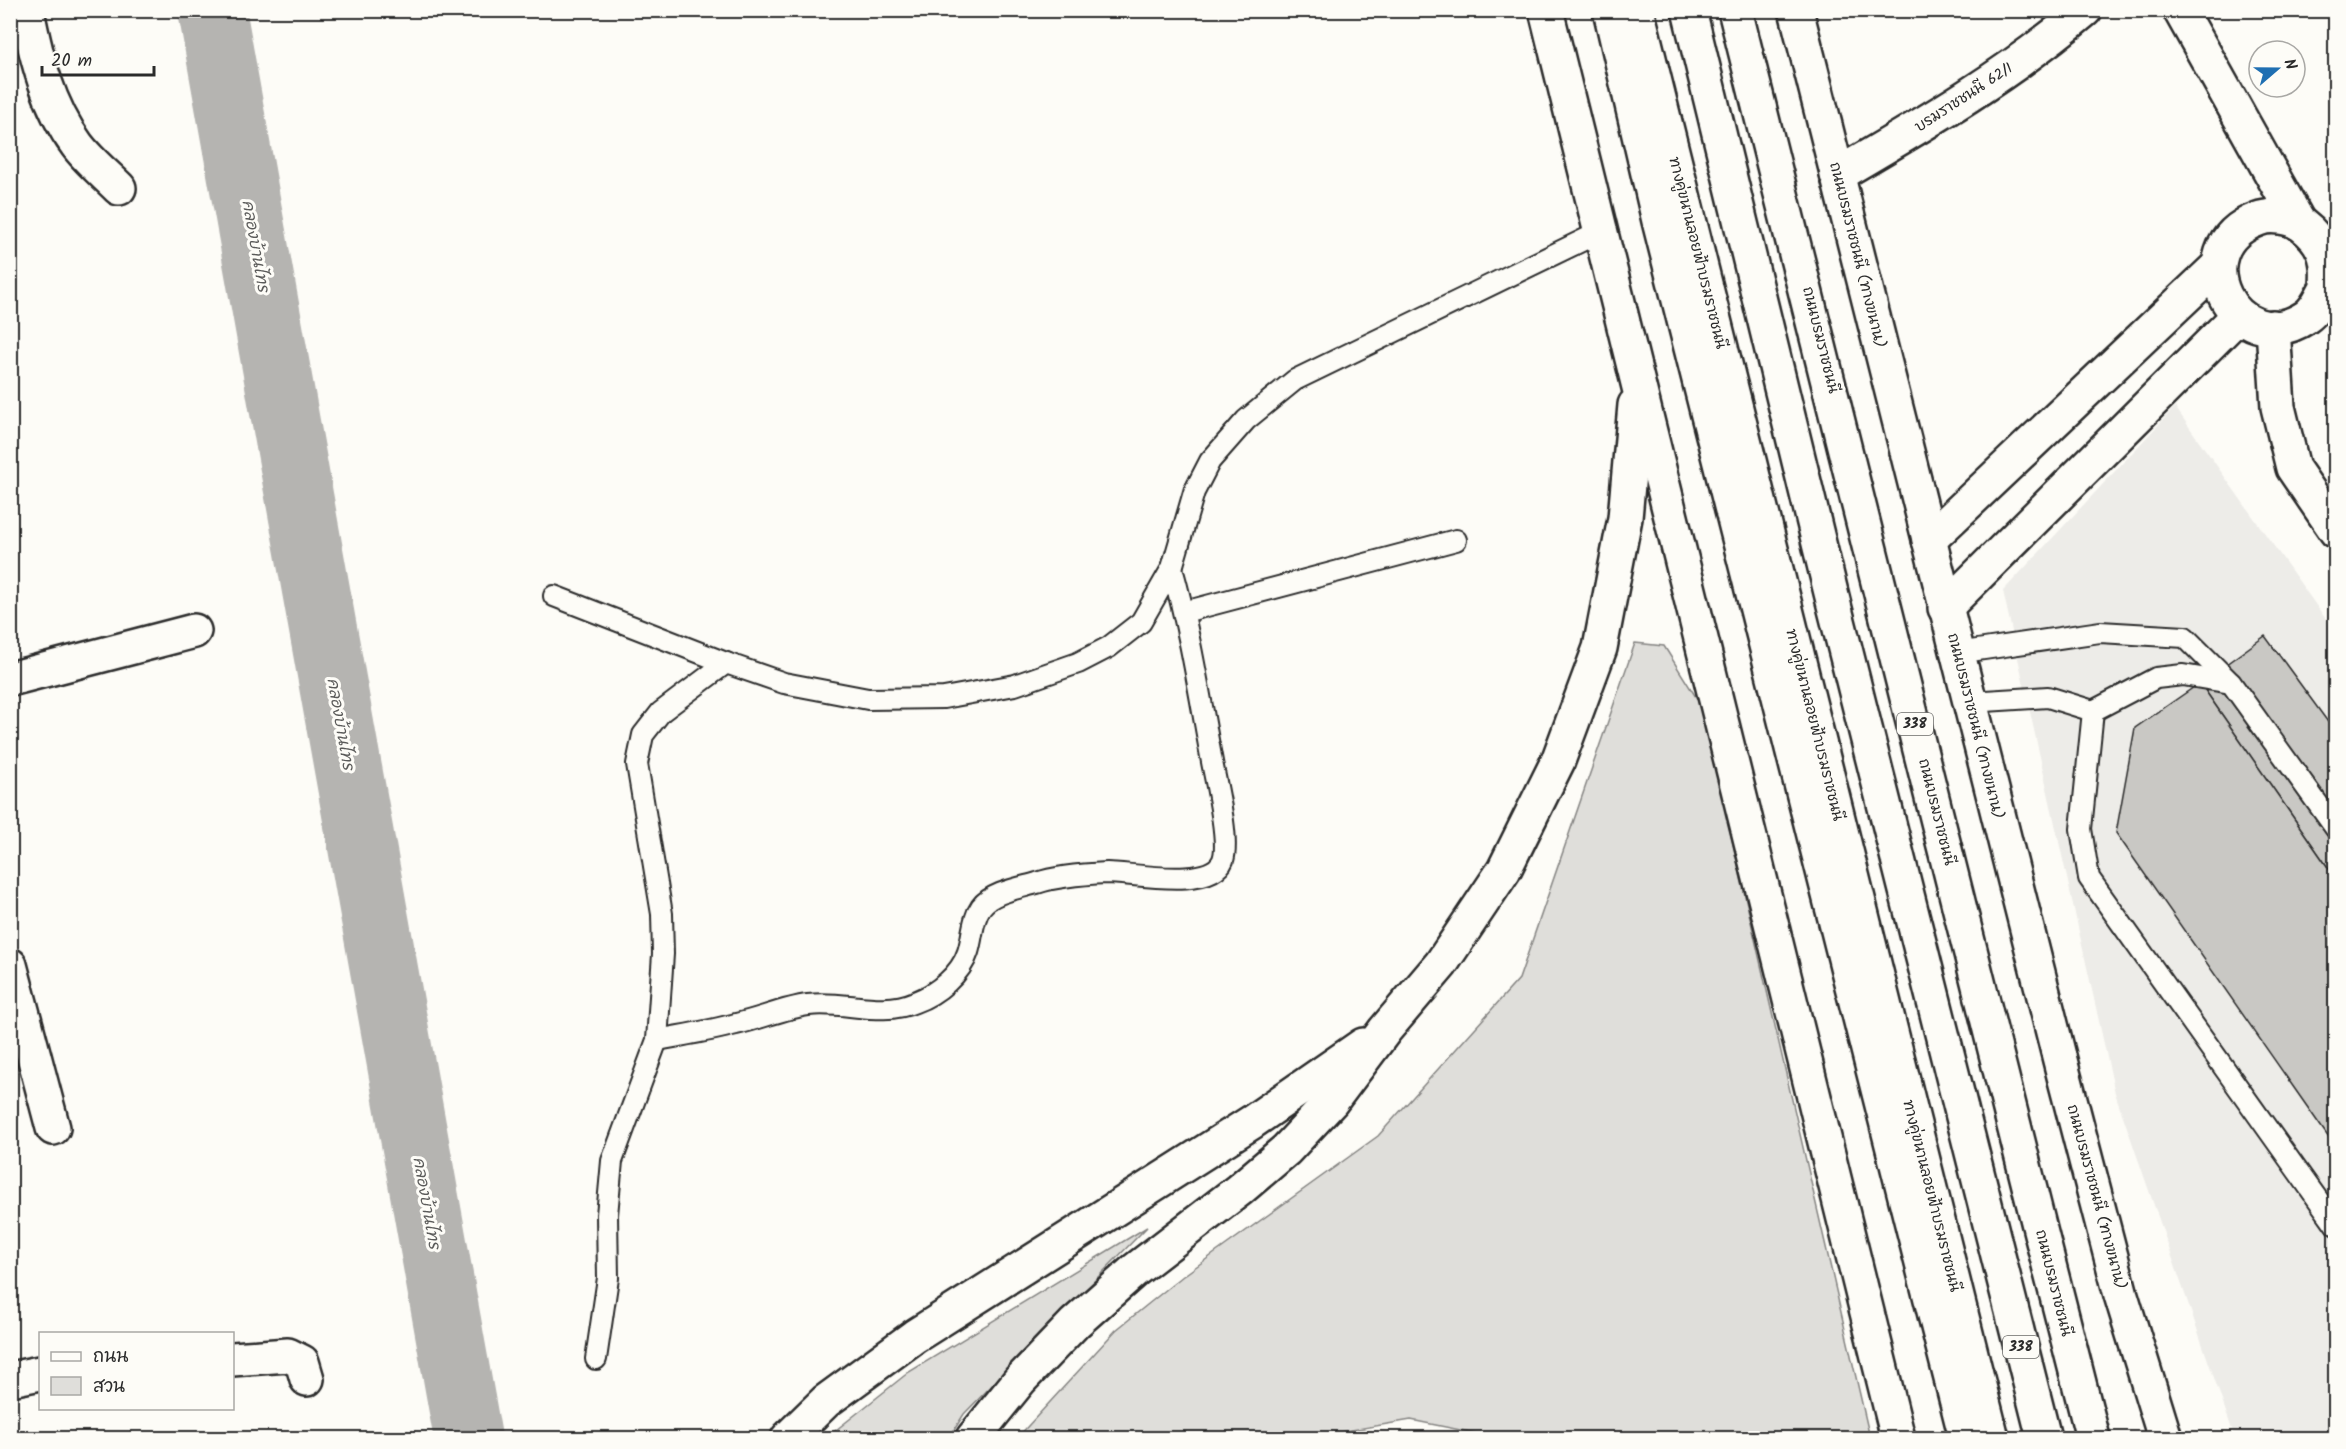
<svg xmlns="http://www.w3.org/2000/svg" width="2346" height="1449" font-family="Kalam,'Playpen Sans Thai',sans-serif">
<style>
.built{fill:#edece8}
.green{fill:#dfdeda;stroke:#858482;stroke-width:1.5}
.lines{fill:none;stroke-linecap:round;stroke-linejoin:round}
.river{stroke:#b5b4b1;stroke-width:68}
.building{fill:#c9c8c4;stroke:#2b2b2b;stroke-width:1.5}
.service-casing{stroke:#2b2b2b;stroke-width:24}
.minor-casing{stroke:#2b2b2b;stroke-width:38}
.secondary-casing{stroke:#2b2b2b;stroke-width:38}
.primary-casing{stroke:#2b2b2b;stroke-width:38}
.trunk-casing{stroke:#2b2b2b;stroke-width:38}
.service{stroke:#fdfcf7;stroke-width:20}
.minor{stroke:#fdfcf7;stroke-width:33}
.secondary{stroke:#fdfcf7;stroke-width:33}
.primary{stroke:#fdfcf7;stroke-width:33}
.trunk{stroke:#fdfcf7;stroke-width:33}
.labels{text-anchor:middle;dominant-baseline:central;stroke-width:6;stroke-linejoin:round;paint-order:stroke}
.shield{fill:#fdfcf7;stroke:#6a6a68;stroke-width:1.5}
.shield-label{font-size:14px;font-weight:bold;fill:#2b2b2b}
.street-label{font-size:15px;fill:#2b2b2b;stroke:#fdfcf7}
.water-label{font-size:16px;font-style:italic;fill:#5b5b5a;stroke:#fdfcf7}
</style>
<rect width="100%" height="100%" fill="#fdfcf7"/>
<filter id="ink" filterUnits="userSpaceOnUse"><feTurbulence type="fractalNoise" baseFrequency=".0167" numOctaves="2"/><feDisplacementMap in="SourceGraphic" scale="12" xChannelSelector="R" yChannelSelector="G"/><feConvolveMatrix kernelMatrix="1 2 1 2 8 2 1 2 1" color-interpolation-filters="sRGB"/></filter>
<g filter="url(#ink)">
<path class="built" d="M2175 407 2335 632V1438H2235L2115 1093 2003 591Z"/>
<g class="green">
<path d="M1635 643 1664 646 1701 705 1870 1438H1500L1411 1420 1304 1438H1017L1116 1330 1183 1276 1378 1136 1519 979Z"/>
<path d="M1147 1227 964 1414 949 1438H826L909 1372Z"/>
</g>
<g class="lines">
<path class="river" d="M212 10 468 1438"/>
</g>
<g class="building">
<path d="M2265 636 2336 733V879L2200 683Z"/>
<path d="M2200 683 2336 879V1148L2116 833 2135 728Z"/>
</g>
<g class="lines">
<defs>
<g id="service">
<path d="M554 596 726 663 784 683 868 699 944 698 1015 685 1078 663 1109 647 1141 622 1172 568 1194 492 1210 461 1246 420 1295 380 1602 231"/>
<path d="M1184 612 1456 540"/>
<path d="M1957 653 2100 632 2185 637 2231 683 2336 829"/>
<path d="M1969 702 2048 697 2093 711 2156 678 2183 675 2231 683"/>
<path d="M2093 711 2081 829 2089 878 2336 1225"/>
<path d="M657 1040C683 1035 710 1031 736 1024 760 1019 784 1008 808 1005 844 1000 881 1017 915 1002 937 994 961 974 968 952 973 936 972 920 981 907 992 892 1020 888 1037 883 1057 876 1085 874 1107 873 1132 873 1211 890 1223 860 1230 841 1216 783 1212 762 1200 697 1190 632 1172 568"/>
<path d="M596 1359 608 1278 607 1215 612 1161 657 1040 663 954 662 914 637 764 643 735 661 712 726 663"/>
</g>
<g id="minor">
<path d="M27 10C36 57 48 106 77 145 89 161 105 174 119 188"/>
<path d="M2180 10 2299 223"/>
<path d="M1837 175C1924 124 2007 76 2085 10"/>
<path d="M2327 284C2329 258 2324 242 2302 225 2291 217 2271 214 2258 219 2177 249 2236 363 2306 317 2321 307 2322 288 2336 277"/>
<path d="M2273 327 2278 407 2293 468 2336 531"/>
<path d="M1929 540 2218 266"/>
<path d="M1945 608 2239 315"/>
<path d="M10 679 194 631"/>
<path d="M10 965 53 1128"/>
<path d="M232 1359 288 1355 302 1362 307 1379"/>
<path d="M10 1379 40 1373"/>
</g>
<g id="secondary">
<path d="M1546 10 1898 1438"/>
<path d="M1796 10 2064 1076 2121 1295 2165 1438"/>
<path d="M788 1438 826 1401 915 1336 1252 1122 1363 1045"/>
<path d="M973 1438 1020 1380 1075 1323 1135 1270 1239 1190 1286 1150 1331 1102 1385 1030 1441 964 1504 870 1558 761 1600 648 1625 518 1635 405"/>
</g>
<g id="primary">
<path d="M1637 10 1992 1438"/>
<path d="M1689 10 1835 609 2044 1438"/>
</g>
<g id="trunk">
<path d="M1610 10 1659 221 1966 1438"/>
<path d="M1735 10C1858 486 1971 963 2093 1438"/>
</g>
</defs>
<use href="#service" class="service-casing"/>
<use href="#minor" class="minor-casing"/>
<use href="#secondary" class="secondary-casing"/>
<use href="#primary" class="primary-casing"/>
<use href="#trunk" class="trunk-casing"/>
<use href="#service" class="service"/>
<use href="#minor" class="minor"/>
<use href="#secondary" class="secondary"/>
<use href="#primary" class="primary"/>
<use href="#trunk" class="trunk"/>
</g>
</g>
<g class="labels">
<g class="shield">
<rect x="1897" y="713" width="36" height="22" rx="4.5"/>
<rect x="2003" y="1336" width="36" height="22" rx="4.5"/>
</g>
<g class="shield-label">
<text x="1915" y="724">338</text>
<text x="2021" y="1347">338</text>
</g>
<g class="street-label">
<text transform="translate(1964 98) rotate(-33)">บรมราชชนนี 62/1</text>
<text transform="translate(1697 253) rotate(76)">ทางคู่ขนานลอยฟ้าบรมราชชนนี</text>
<text transform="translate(1857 255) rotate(76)">ถนนบรมราชชนนี (ทางขนาน)</text>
<text transform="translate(1820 340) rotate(76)">ถนนบรมราชชนนี</text>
<text transform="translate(1814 725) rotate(76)">ทางคู่ขนานลอยฟ้าบรมราชชนนี</text>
<text transform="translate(1975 726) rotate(76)">ถนนบรมราชชนนี (ทางขนาน)</text>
<text transform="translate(1936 812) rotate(76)">ถนนบรมราชชนนี</text>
<text transform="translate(1931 1196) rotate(76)">ทางคู่ขนานลอยฟ้าบรมราชชนนี</text>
<text transform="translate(2096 1197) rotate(75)">ถนนบรมราชชนนี (ทางขนาน)</text>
<text transform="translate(2053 1283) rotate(76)">ถนนบรมราชชนนี</text>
</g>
<g class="water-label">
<text transform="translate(255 246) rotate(80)">คลองบ้านไทร</text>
<text transform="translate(340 724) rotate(80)">คลองบ้านไทร</text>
<text transform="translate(426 1203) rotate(80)">คลองบ้านไทร</text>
</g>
</g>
<rect width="2346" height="1449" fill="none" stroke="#fdfcf7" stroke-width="36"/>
<rect x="18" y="18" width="2310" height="1413" fill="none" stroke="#2b2b2b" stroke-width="2" filter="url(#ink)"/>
<rect x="39" y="1332" width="195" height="78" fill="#fdfcf7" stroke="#a9a8a5" stroke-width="1.5"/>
<rect x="51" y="1352" width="30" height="9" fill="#fdfcf7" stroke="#a9a8a5" stroke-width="1.5"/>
<text x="93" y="1362" font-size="18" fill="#2b2b2b">ถนน</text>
<rect x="51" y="1377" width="30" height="18" fill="#dfdeda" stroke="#a9a8a5" stroke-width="1.5"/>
<text x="93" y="1392" font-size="18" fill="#2b2b2b">สวน</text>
<g transform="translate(2277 69) rotate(70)"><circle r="28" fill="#fdfcf7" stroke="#a9a8a5" stroke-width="1.5"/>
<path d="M0-4.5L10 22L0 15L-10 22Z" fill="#1f6fb2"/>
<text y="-9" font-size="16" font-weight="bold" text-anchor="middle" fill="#2b2b2b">N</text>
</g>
<path d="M42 66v9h112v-9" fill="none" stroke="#2b2b2b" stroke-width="3"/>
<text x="51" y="66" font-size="18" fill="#2b2b2b" stroke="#fdfcf7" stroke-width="4.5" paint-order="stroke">20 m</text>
</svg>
